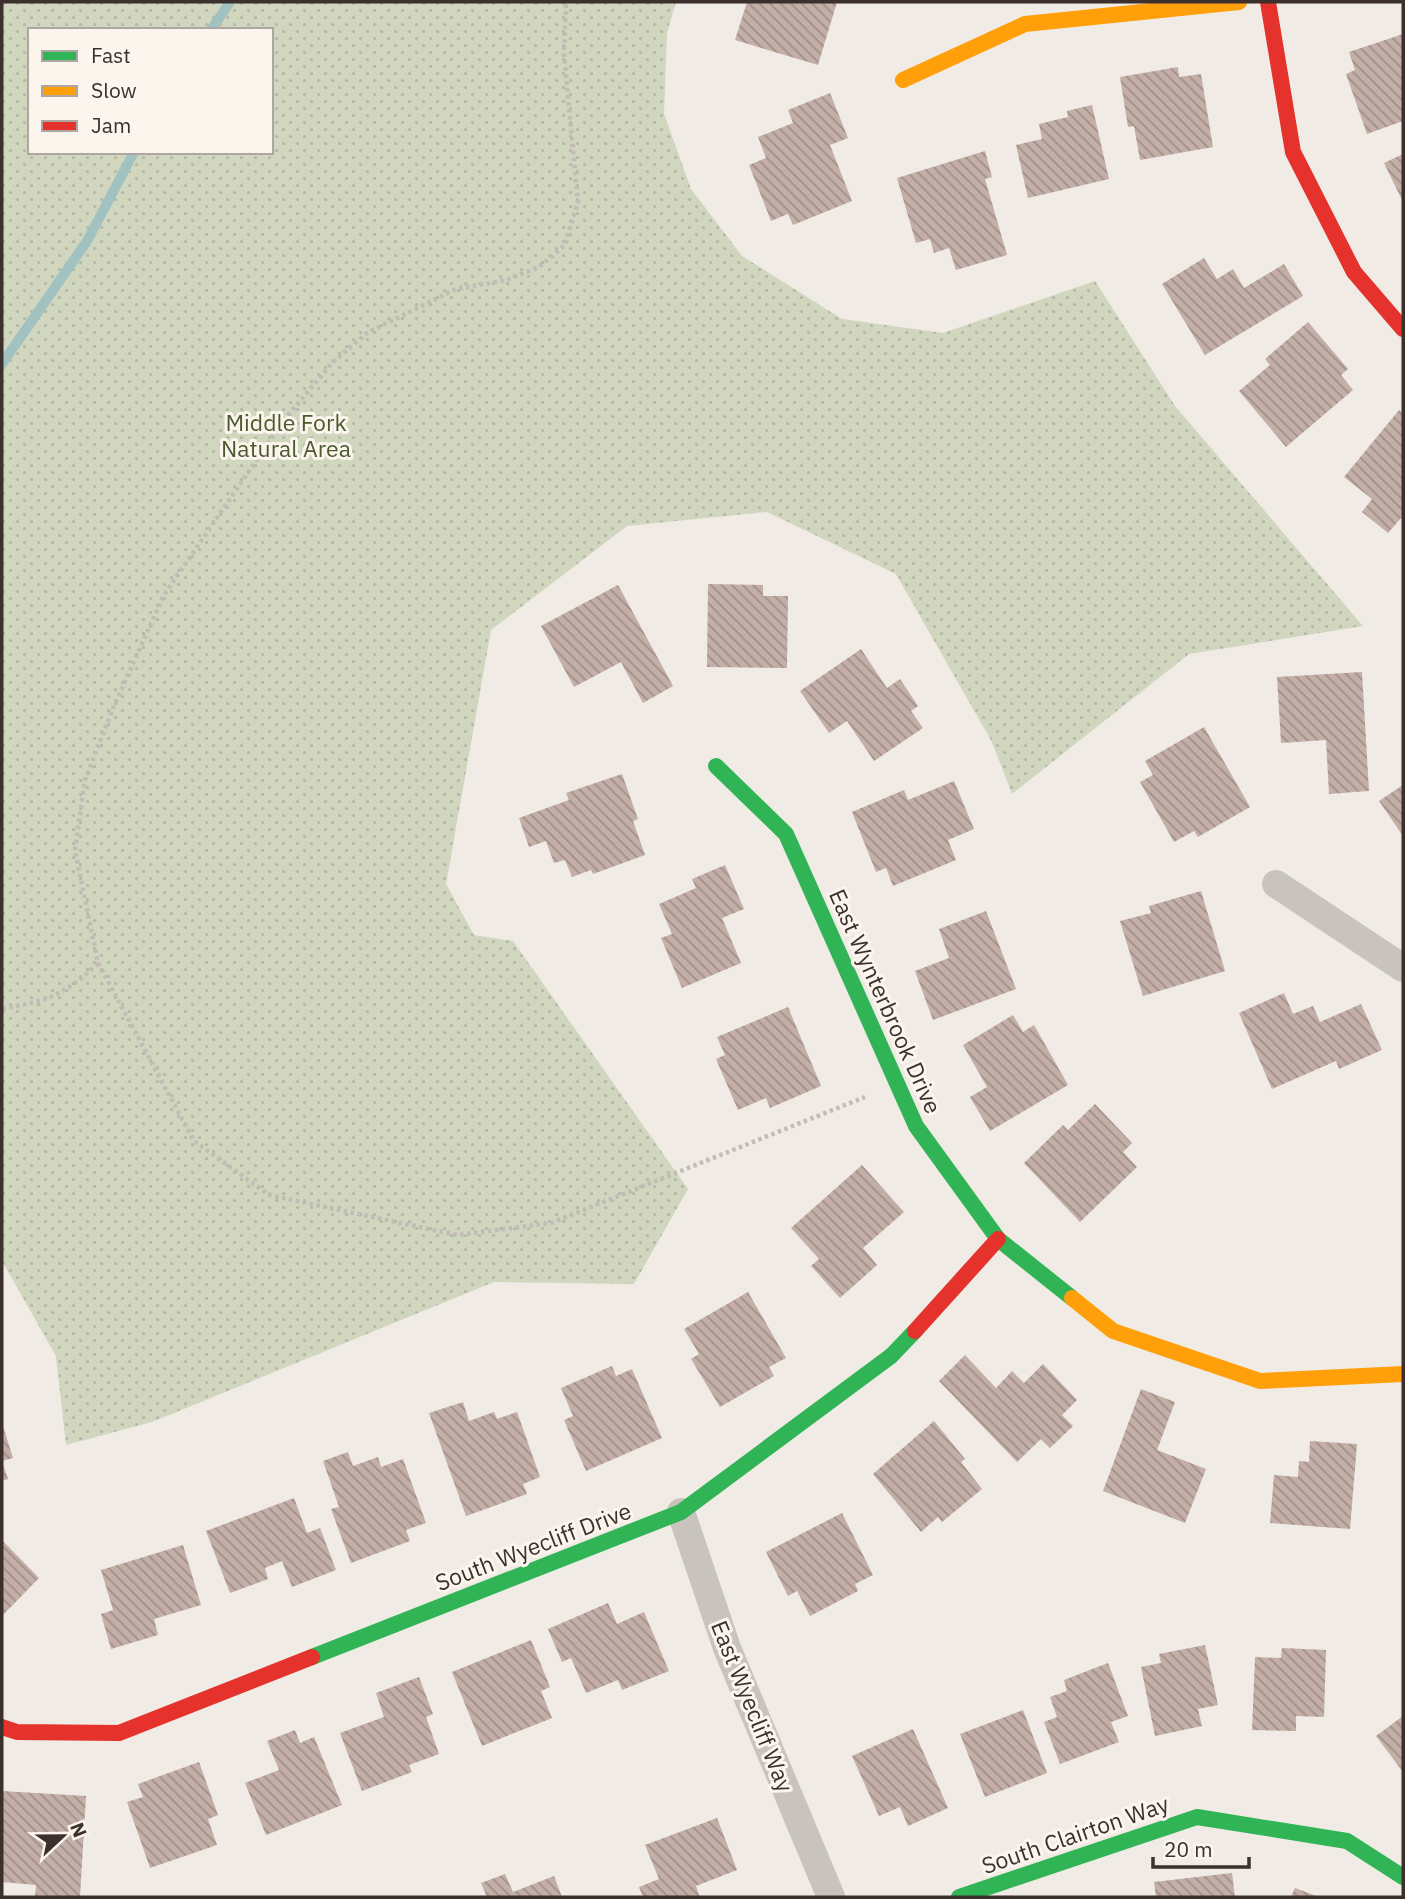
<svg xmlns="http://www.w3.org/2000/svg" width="1405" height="1899" font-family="'IBM Plex Sans',sans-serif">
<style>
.grass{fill:url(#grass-dots);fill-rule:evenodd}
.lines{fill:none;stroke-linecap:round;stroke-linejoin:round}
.stream{stroke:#a1c2c1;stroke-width:10}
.building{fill:url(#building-back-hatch)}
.path{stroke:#c2bbb6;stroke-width:4.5;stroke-dasharray:3.5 3.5;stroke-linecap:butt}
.street{stroke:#c9c3be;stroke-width:28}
.fast{stroke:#30b455;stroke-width:16}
.slow{stroke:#ff9f0a;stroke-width:16}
.jam{stroke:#e5322d;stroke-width:16}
.labels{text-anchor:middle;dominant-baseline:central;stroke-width:6;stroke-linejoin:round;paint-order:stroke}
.park-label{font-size:23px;fill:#4a5a2e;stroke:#fbf5ee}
.street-label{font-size:23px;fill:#3b302b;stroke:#fbf5ee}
</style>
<defs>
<pattern id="grass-dots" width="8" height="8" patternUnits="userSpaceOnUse" patternTransform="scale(1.75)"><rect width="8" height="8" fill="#d1d6bf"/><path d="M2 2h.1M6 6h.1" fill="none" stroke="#b4b8a4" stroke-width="1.8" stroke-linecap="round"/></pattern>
<pattern id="building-back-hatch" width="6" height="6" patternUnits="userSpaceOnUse" patternTransform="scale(1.75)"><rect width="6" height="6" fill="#c3afa7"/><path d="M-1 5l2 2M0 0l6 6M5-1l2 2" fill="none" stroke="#a08f88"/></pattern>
</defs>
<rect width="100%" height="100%" fill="#f0ebe5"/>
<path class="grass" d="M2 2H676L667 33 664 114 691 189 742 256 842 319 943 333 1095 281 1175 406 1363 626 1189 654 1012 794 992 742 896 574 767 512 627 526 491 630 446 884 474 935 513 941 688 1189 634 1284 494 1282 152 1422 66 1445 56 1356 2 1261ZM30 30H271V152H30Z"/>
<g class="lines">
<g class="stream">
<path d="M211 30 230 2"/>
<path d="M2 364 87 241 134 152"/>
</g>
</g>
<g class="building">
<path d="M747 2H837L818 65 735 40Z"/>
<path d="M1403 34V121L1367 134 1346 74 1355 70 1349 52Z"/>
<path d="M1178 67 1179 77 1201 74 1213 147 1140 160 1134 126 1128 127 1120 77Z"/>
<path d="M830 93 848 138 830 145 852 201 793 225 788 214 771 221 749 165 766 158 758 137 793 123 788 110Z"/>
<path d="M1092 105 1109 179 1028 198 1016 145 1042 139 1039 124 1068 117 1067 111Z"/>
<path d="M985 151 992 177 985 179 1007 255 956 270 949 248 934 253 930 239 916 243 897 178Z"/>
<path d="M1403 154V202L1384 163Z"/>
<path d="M1204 258 1217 279 1233 269 1244 288 1284 264 1303 296 1205 355 1162 284Z"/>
<path d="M1308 322 1348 369 1341 375 1353 390 1286 447 1239 391 1270 365 1265 359Z"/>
<path d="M1399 410 1403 413V519L1401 518 1388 533 1362 512 1372 499 1344 477Z"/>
<path d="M708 584 763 585V596H788L787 668 707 667Z"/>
<path d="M618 585 673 686 643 703 621 662 574 687 541 626Z"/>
<path d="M861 649 887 688 900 679 918 706 911 711 923 728 874 761 847 721 829 733 800 691Z"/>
<path d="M1362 672 1369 791 1329 794 1326 740 1281 743 1277 677Z"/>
<path d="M1204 727 1250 807 1198 837 1194 831 1174 842 1140 782 1153 775 1145 761Z"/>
<path d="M622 774 638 819 633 821 645 855 593 874 591 870 572 877 565 860 554 863 546 841 529 847 519 818 569 800 566 793Z"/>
<path d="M954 781 974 829 948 840 956 860 893 886 886 868 876 872 852 812 904 790 908 800Z"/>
<path d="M1403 785V836L1379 801Z"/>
<path d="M725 865 744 909 722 918 741 963 682 988 661 938 672 934 659 904 696 888 692 879Z"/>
<path d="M1201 891 1225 971 1143 996 1120 921 1151 913 1149 906Z"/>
<path d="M986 911 1016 989 933 1020 915 971 949 958 939 929Z"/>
<path d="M1284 993 1293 1014 1313 1006 1320 1022 1361 1004 1382 1050 1339 1069 1336 1061 1272 1089 1239 1013Z"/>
<path d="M788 1007 821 1086 770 1108 766 1098 738 1110 716 1059 725 1055 717 1037Z"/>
<path d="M1013 1015 1023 1032 1034 1025 1068 1085 990 1131 970 1097 987 1087 963 1045Z"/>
<path d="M1095 1104 1132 1143 1123 1152 1137 1167 1080 1222 1024 1163 1063 1125 1068 1130Z"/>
<path d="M862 1165 904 1212 863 1248 877 1265 840 1298 811 1266 819 1259 791 1228Z"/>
<path d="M748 1292 786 1358 769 1367 774 1376 720 1407 691 1359 699 1354 684 1329Z"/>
<path d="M965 1355 996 1388 1012 1371 1024 1383 1043 1364 1077 1400 1062 1415 1073 1426 1050 1448 1041 1439 1017 1462 939 1381Z"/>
<path d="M612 1366 616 1376 632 1369 662 1438 586 1471 564 1420 573 1416 561 1388Z"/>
<path d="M1141 1389 1175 1402 1157 1450 1206 1469 1185 1523 1103 1491Z"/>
<path d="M463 1402 469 1421 494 1412 497 1419 517 1412 540 1477 523 1484 527 1494 466 1516 429 1413Z"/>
<path d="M934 1421 965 1459 961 1462 982 1489 942 1522 938 1517 921 1532 873 1474Z"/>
<path d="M2 1423 13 1458 2 1461 8 1479 2 1481Z"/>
<path d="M1310 1441 1357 1444 1350 1529 1270 1523 1274 1475 1298 1477 1299 1461 1309 1462Z"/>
<path d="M348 1452 353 1466 378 1457 381 1467 403 1459 426 1523 406 1530 410 1541 351 1563 331 1509 339 1507 323 1461Z"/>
<path d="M294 1498 307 1533 320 1528 336 1570 292 1587 282 1561 265 1568 268 1579 230 1593 206 1531Z"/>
<path d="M842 1513 873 1575 855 1584 858 1591 810 1616 797 1591 788 1596 766 1552Z"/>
<path d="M2 1540 39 1578 2 1616Z"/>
<path d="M183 1545 201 1605 154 1619 158 1635 111 1649 101 1614 113 1610 101 1570Z"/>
<path d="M608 1603 617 1624 644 1612 669 1671 622 1690 618 1680 586 1693 571 1658 562 1662 548 1629Z"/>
<path d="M531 1640 550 1687 541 1691 552 1718 482 1746 452 1672Z"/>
<path d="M1205 1645 1218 1705 1198 1709 1202 1726 1155 1736 1141 1667 1161 1663 1159 1654Z"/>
<path d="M1282 1648 1326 1650 1324 1717 1296 1716V1731L1252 1730 1255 1657 1281 1658Z"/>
<path d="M1108 1663 1128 1716 1111 1722 1119 1742 1060 1764 1044 1722 1057 1717 1050 1697 1067 1691 1064 1680Z"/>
<path d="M419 1677 433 1714 426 1717 439 1754 409 1765 412 1772 362 1791 340 1733 384 1717 376 1693Z"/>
<path d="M1023 1710 1047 1773 985 1797 960 1734Z"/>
<path d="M1403 1716V1772L1376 1736Z"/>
<path d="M913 1729 948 1808 908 1826 900 1807 879 1816 852 1756Z"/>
<path d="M295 1730 300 1743 314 1737 342 1805 266 1835 245 1783 279 1770 267 1741Z"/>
<path d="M199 1762 218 1815 208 1819 217 1845 150 1868 127 1802 143 1797 138 1784Z"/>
<path d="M2 1791 86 1796 80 1897H35L36 1885 2 1882Z"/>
<path d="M717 1818 737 1870 696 1886 700 1897H643L639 1887 659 1879 645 1845Z"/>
<path d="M1232 1873 1235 1897H1156L1154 1882Z"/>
<path d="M505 1874 513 1892 554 1876 562 1897H487L481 1883Z"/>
<path d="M1295 1888 1319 1897H1291Z"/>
</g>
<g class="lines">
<g class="path">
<path d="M98 963 194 1141 269 1195 457 1235 551 1223 865 1097"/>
<path d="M2 1008C47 1002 66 994 98 963L75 850 85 780 113 708 164 595 284 420 333 362 367 333 456 289 506 280 539 267 565 245 578 202 564 54 566 2"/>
</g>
<g class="street">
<path d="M1276 884 1403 968"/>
<path d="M681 1512 727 1648 831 1897"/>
</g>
<g class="fast">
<path d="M716 766 786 834 916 1126 998 1239 1072 1298"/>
<path d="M312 1657 681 1512 891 1356 915 1331"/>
<path d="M959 1897 1197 1817 1347 1841 1403 1877"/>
</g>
<g class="slow">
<path d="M903 80 1025 24 1239 2"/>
<path d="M1072 1298 1113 1331 1260 1381 1403 1374"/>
</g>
<g class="jam">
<path d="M1268 2 1293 152 1354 272 1403 329"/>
<path d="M915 1331 998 1239"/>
<path d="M2 1727 17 1732 119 1733 312 1657"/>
</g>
</g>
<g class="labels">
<g class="park-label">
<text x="286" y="422">Middle Fork<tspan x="286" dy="26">Natural Area</tspan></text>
</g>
<g class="street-label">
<text transform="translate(886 1001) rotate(66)">East Wynterbrook Drive</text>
<text transform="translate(533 1546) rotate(-21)">South Wyecliff Drive</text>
<text transform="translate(753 1706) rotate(68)">East Wyecliff Way</text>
<text transform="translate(1075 1834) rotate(-19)">South Clairton Way</text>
</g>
</g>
<rect width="1405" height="1899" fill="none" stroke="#3b302b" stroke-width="7"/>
<rect x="28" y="28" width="245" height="126" fill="#fbf5ee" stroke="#aea6a0" stroke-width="2"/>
<rect x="42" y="51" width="35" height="10" fill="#30b455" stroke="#aea6a0" stroke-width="2"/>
<text x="91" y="63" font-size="21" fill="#3b302b">Fast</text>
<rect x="42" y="86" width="35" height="10" fill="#ff9f0a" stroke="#aea6a0" stroke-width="2"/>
<text x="91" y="98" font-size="21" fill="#3b302b">Slow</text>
<rect x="42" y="121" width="35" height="10" fill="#e5322d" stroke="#aea6a0" stroke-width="2"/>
<text x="91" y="133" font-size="21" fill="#3b302b">Jam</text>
<g transform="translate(63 1836) rotate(68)" stroke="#fbf5ee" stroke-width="5" paint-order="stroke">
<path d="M0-5L12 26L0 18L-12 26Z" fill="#3b302b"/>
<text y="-10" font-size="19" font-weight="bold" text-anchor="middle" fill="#3b302b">N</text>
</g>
<path d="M1153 1857v10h96v-10" fill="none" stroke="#3b302b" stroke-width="3.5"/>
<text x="1164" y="1857" font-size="21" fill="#3b302b" stroke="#fbf5ee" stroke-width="5" paint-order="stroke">20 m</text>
</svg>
